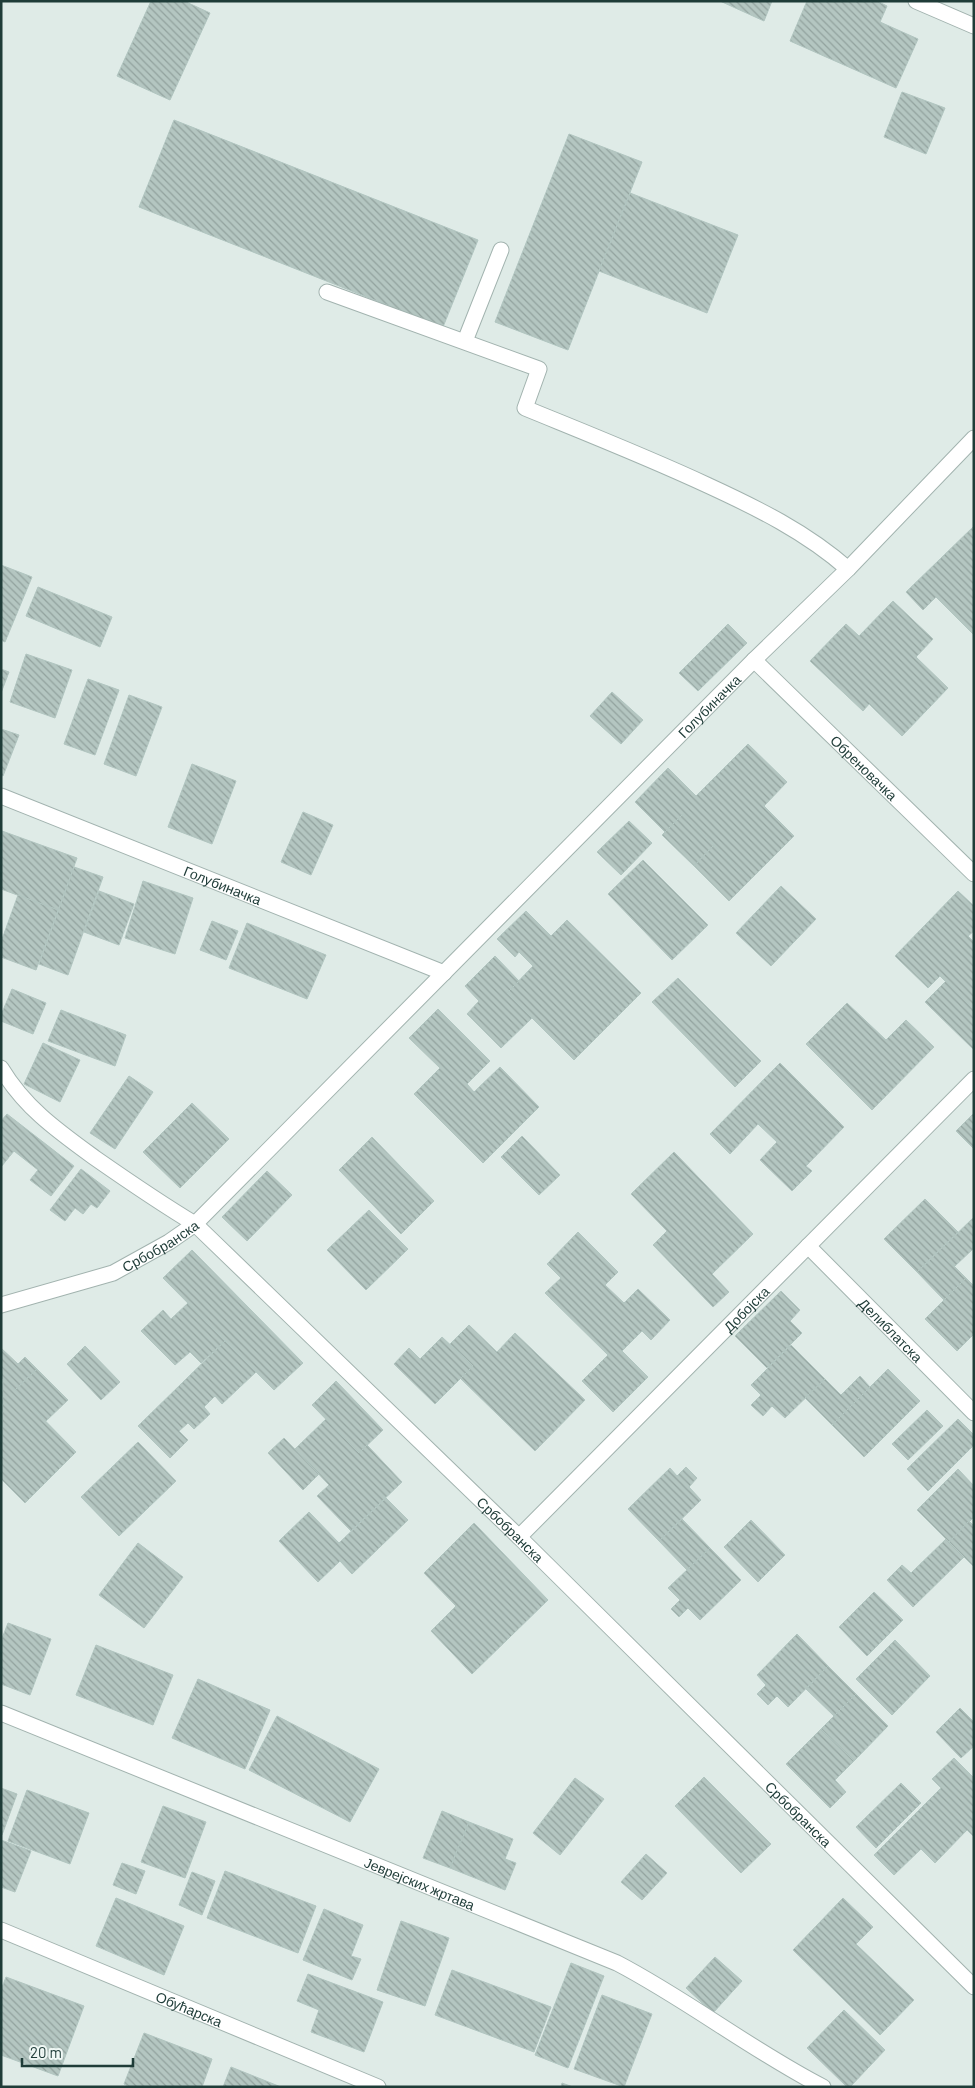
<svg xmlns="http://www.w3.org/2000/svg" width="975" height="2088" font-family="Barlow,sans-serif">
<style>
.building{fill:url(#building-back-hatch);stroke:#b1c5c0}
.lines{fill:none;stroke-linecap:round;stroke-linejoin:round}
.minor-casing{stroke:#a2b3af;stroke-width:17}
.minor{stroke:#fff;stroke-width:15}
.labels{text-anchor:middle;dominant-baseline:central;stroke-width:4;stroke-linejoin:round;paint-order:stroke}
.street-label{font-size:14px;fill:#1f3c38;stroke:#f0f8f5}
</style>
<defs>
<pattern id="building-back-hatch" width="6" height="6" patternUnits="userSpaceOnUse" patternTransform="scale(1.25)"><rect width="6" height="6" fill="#b4c6c1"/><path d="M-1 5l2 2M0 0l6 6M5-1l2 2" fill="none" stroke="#92a29e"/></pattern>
</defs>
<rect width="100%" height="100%" fill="#dfebe7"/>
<g class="building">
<path d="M151 1H184L210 13 170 100 117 76Z"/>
<path d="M720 1H772L764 21Z"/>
<path d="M807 1H877L887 6 880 22 918 39 896 88 790 41Z"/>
<path d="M902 92 945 108 926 154 884 137Z"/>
<path d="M174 120 478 240 443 327 139 207Z"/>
<path d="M569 134 642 162 568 350 495 322Z"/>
<path d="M630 193 738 235 707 313 599 271Z"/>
<path d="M973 527 974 528V635L936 597 923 610 906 592Z"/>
<path d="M1 565 32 577 5 642 1 640Z"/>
<path d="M38 587 112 617 100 647 26 616Z"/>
<path d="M893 601 933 639 916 657 948 688 902 736 869 704 863 711 810 661 846 624 859 636Z"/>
<path d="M728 624 747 643 698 691 679 673Z"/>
<path d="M26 654 72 670 55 718 10 702Z"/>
<path d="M1 669 9 672 1 693Z"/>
<path d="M88 679 119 690 95 755 64 744Z"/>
<path d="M612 692 643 720 621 744 590 716Z"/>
<path d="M129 695 162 707 136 776 104 764Z"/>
<path d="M1 729 19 735 3 776 1 775Z"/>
<path d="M748 744 787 782 764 806 794 836 750 880 683 814 665 832 635 802 668 768 696 796Z"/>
<path d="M192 764 236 781 212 844 168 827Z"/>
<path d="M303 812 333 825 311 875 281 862Z"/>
<path d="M683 814 714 845 694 866 662 835Z"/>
<path d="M629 821 652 843 621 875 597 852Z"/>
<path d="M2 831 77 858 58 910 1 889Z"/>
<path d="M714 845 750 880 729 901 694 866Z"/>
<path d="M643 860 708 925 672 960 608 894Z"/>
<path d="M74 867 103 877 68 975 39 964Z"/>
<path d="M143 881 193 898 175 954 125 938Z"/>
<path d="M781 886 816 919 771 966 736 933Z"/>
<path d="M99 891 134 904 119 945 84 932Z"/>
<path d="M958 891 974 906V931L968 936 974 942V1006L972 1008 940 976 928 988 895 956Z"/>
<path d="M18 895 58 910 36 970 1 957V942Z"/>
<path d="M526 911 551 936 567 920 641 993 574 1060 507 993 533 966 519 952 515 957 497 939Z"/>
<path d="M212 921 238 931 226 960 200 950Z"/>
<path d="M247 923 326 955 307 999 229 968Z"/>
<path d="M495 956 519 981 507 993 532 1018 501 1048 467 1014 479 1001 465 986Z"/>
<path d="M678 978 761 1061 735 1087 652 1002Z"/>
<path d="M946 981 972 1008 974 1006V1050L925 1002Z"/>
<path d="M12 989 46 1003 33 1034 1 1021V1015Z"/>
<path d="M847 1003 886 1040 906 1020 934 1047 872 1110 806 1044Z"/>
<path d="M438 1009 490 1061 467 1084 474 1092 500 1067 539 1107 483 1163 414 1094 440 1068 409 1038Z"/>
<path d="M61 1010 126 1035 115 1066 48 1041Z"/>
<path d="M43 1043 80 1060 60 1102 24 1084Z"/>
<path d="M780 1063 844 1127 806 1166 812 1171 792 1191 760 1160 777 1142 758 1124 730 1154 710 1134Z"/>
<path d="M129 1076 153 1092 115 1149 90 1133Z"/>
<path d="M192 1103 229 1139 180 1188 143 1152Z"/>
<path d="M7 1114 74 1166 51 1196 30 1180 38 1170 14 1151 1 1167V1121Z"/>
<path d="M973 1114 974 1115V1149L956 1131Z"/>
<path d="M522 1136 560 1175 539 1195 501 1157Z"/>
<path d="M372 1137 434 1201 401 1234 339 1170Z"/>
<path d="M674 1152 753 1234 712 1274 729 1292 713 1307 653 1245 667 1231 631 1194Z"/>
<path d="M81 1169 110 1191 97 1208 91 1204 83 1214 75 1208 65 1221 50 1210Z"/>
<path d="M267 1171 292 1195 247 1241 222 1217Z"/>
<path d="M925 1199 958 1232 917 1272 884 1239Z"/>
<path d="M369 1210 408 1249 366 1290 327 1250Z"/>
<path d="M974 1217V1248L955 1266 939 1251Z"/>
<path d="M578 1232 618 1272 605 1285 624 1303 638 1289 670 1320 651 1340 642 1331 622 1351 648 1377 613 1412 582 1381 608 1355 545 1293 561 1278 547 1264Z"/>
<path d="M192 1250 303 1363 274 1390 163 1278Z"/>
<path d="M939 1251 966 1278 944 1300 917 1272Z"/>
<path d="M966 1278 974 1286V1334L957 1351 925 1319Z"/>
<path d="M781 1291 800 1310 790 1321 802 1333 767 1368 735 1336Z"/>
<path d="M188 1303 225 1341 201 1363 190 1352 175 1365 141 1331 163 1310 171 1319Z"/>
<path d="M469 1325 497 1352 515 1333 585 1400 535 1451 460 1378 473 1366 450 1344Z"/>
<path d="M442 1337 473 1366 435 1404 394 1364 409 1348 420 1359Z"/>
<path d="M225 1341 256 1372 222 1404 215 1396 204 1407 210 1414 194 1429 188 1423 179 1431 188 1440 170 1458 138 1426Z"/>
<path d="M791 1345 825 1379 785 1418 772 1406 763 1416 751 1405 761 1395 751 1385Z"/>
<path d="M85 1346 120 1382 101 1400 67 1364Z"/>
<path d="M1 1348 18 1364 25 1357 37 1369 15 1390 3 1378 1 1379Z"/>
<path d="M37 1369 68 1400 46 1421 15 1390Z"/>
<path d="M888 1369 920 1401 864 1457 832 1425Z"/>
<path d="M860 1376 870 1387 832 1425 805 1398 825 1379 841 1395Z"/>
<path d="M3 1378 76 1452 25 1503 1 1479Z"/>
<path d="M336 1381 383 1430 359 1453 312 1405Z"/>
<path d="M927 1410 943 1426 908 1460 892 1444Z"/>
<path d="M326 1419 359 1453 367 1445 402 1482 351 1531 317 1496 329 1485 295 1449Z"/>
<path d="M958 1419 974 1435V1445L928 1491 907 1469Z"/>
<path d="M284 1438 319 1474 303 1490 268 1453Z"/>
<path d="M138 1442 176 1481 119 1536 81 1497Z"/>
<path d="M686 1467 697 1478 689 1487 701 1500 659 1541 628 1509 670 1468 677 1476Z"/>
<path d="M958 1469 974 1486V1517L949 1542 917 1510Z"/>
<path d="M386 1498 408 1520 352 1574 340 1561 318 1582 279 1541 309 1512 339 1543Z"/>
<path d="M682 1519 710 1548 687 1570 659 1541Z"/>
<path d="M751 1520 785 1555 758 1582 724 1547Z"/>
<path d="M969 1521 974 1526V1567L949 1542Z"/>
<path d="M474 1523 548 1600 472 1674 431 1631 456 1606 424 1573Z"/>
<path d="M946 1539 964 1557 913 1607 887 1580 902 1565 911 1573Z"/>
<path d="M138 1543 183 1577 144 1628 99 1595Z"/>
<path d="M710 1548 741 1580 700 1620 688 1608 679 1617 671 1609 680 1600 668 1588Z"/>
<path d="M874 1592 903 1620 867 1656 839 1627Z"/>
<path d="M8 1623 51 1639 30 1695 1 1684V1641Z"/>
<path d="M797 1634 828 1666 788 1707 777 1696 768 1705 757 1694 766 1685 757 1675Z"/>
<path d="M895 1640 930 1676 892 1715 856 1679Z"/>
<path d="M96 1645 173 1675 153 1725 76 1695Z"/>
<path d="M828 1666 856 1694 834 1716 806 1689Z"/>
<path d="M198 1679 270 1710 245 1769 172 1738Z"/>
<path d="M856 1694 888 1726 854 1761 821 1729Z"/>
<path d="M960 1708 974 1722V1746L961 1758 936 1732Z"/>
<path d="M277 1716 379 1769 350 1822 249 1770Z"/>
<path d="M821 1729 854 1761 835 1780 846 1792 830 1808 786 1764Z"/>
<path d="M954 1758 974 1778V1837L967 1830 935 1863 921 1849 894 1875 874 1855 941 1788 932 1779Z"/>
<path d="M704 1777 771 1844 741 1873 675 1806Z"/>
<path d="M575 1778 604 1799 560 1855 533 1833Z"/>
<path d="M901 1783 921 1803 876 1848 856 1827Z"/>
<path d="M1 1788 17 1794 2 1835H1Z"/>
<path d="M27 1790 89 1813 70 1864 8 1841Z"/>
<path d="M163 1806 206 1822 185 1878 141 1862Z"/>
<path d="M442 1811 469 1822 450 1868 423 1858Z"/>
<path d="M469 1822 513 1839 505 1859 516 1863 505 1890 450 1868Z"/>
<path d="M1 1840 31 1851 15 1892 1 1887Z"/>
<path d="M646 1854 667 1873 642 1900 621 1882Z"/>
<path d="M122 1863 145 1871 136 1894 113 1885Z"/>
<path d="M225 1871 316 1906 298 1953 207 1918Z"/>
<path d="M192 1872 215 1881 202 1915 179 1905Z"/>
<path d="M116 1898 184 1926 164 1975 96 1946Z"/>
<path d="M843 1898 873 1927 856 1944 914 2000 880 2035 793 1950Z"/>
<path d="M324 1909 363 1925 351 1956 361 1959 352 1980 303 1960Z"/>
<path d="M401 1921 449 1938 425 2006 377 1990Z"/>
<path d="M715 1957 742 1981 713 2013 686 1988Z"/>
<path d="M571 1963 604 1976 568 2068 535 2055Z"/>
<path d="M452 1970 551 2007 534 2052 435 2015Z"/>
<path d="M308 1974 383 2002 364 2052 311 2032 319 2010 297 2001Z"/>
<path d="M6 1977 84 2006 58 2076 1 2055V1990Z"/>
<path d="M602 1995 652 2014 624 2087 574 2069Z"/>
<path d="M844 2010 885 2050 850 2087H847L807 2048Z"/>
<path d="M144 2033 212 2059 202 2087H130L124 2084Z"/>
<path d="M231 2067 281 2087H223Z"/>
<path d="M562 2083 573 2087H561Z"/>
</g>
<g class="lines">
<defs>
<g id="minor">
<path d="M916 1 974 26"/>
<path d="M327 292 539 369 525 408C586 433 647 457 707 485 757 508 806 532 848 569"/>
<path d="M465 341 501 250"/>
<path id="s1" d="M754 660 974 874"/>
<path id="s2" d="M1 796 444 973"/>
<path id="s3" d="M1 1068C25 1108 58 1131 95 1158 128 1181 160 1203 195 1224L519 1537 974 1987"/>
<path id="s4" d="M808 1246 974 1413"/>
<path id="s5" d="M1 1305 113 1273 169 1242 195 1224 754 660 848 569 974 438"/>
<path id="s6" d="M519 1537 974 1079"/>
<path id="s7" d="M1 1713 617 1963C688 2000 751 2050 823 2087"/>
<path id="s8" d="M1 1930 378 2087"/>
</g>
</defs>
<use href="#minor" class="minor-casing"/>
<use href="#minor" class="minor"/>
</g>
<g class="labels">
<g class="street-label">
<text stroke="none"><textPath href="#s5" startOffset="942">Голубиначка</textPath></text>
<text stroke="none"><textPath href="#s1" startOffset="154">Обреновачка</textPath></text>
<text stroke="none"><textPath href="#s2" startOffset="239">Голубиначка</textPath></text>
<text stroke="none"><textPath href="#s5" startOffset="171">Србобранска</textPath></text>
<text stroke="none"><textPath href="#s6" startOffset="322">Добојска</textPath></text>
<text stroke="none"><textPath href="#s4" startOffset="118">Делиблатска</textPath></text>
<text stroke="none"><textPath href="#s3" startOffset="690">Србобранска</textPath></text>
<text stroke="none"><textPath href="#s3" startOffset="1095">Србобранска</textPath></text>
<text stroke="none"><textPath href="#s7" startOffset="452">Јеврејских жртава</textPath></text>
<text stroke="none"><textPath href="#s8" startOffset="204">Обућарска</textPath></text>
</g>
</g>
<rect width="975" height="2088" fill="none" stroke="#1f3c38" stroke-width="5"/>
<path d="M22 2058v8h111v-8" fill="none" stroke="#1f3c38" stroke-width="2.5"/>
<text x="30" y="2058" font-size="15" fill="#1f3c38" stroke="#f0f8f5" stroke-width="4" paint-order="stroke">20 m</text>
</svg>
